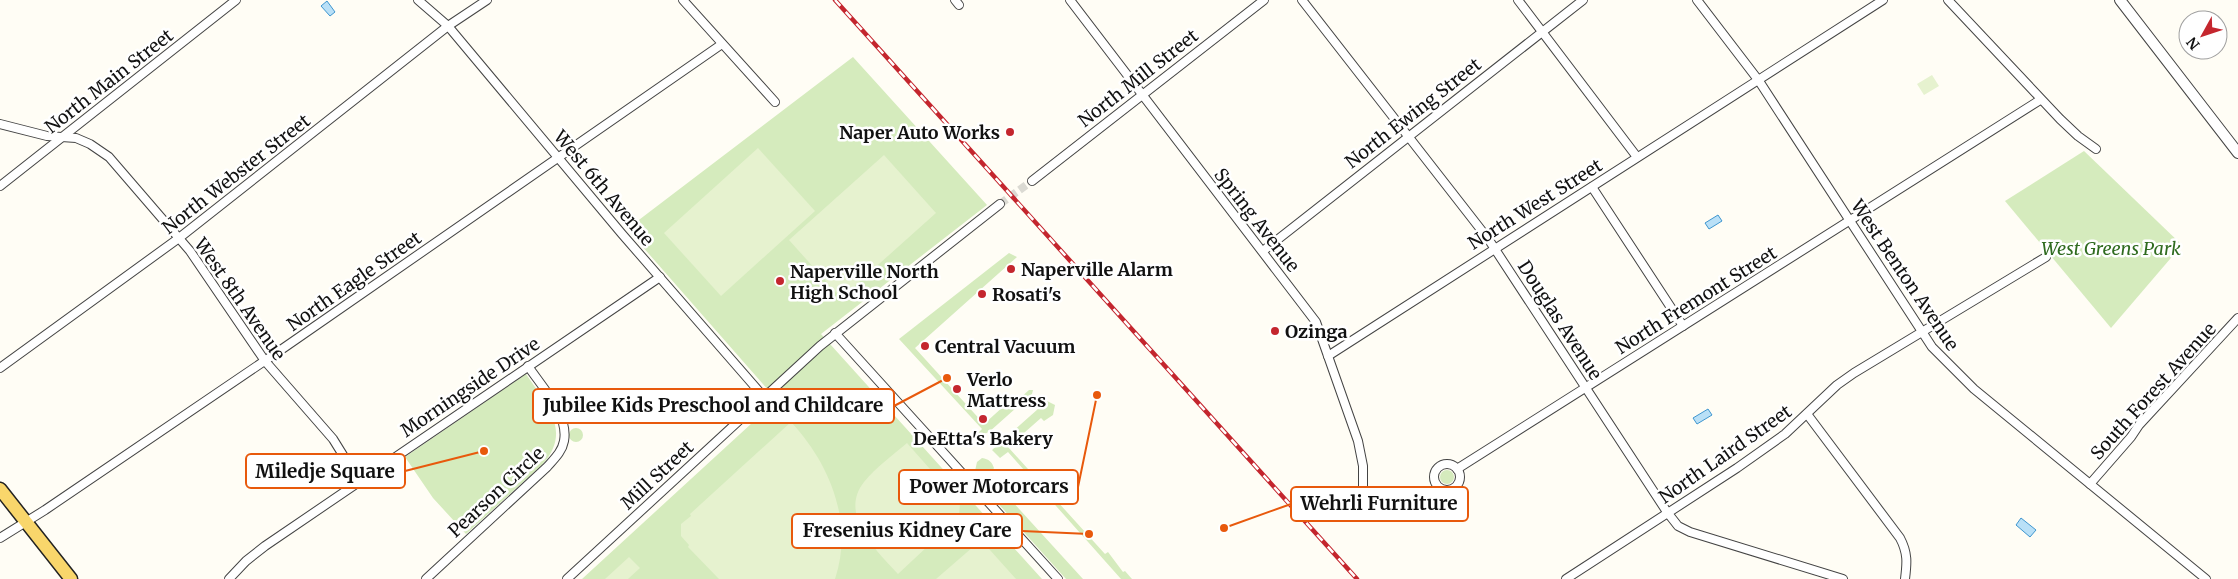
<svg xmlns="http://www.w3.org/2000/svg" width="2238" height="579" font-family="Merriweather,serif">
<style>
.green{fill:#d5ebbd}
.pitch{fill:#e6f2cf}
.water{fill:#b9e0f7;stroke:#3f96cf}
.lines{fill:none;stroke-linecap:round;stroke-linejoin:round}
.minor-tunnel{stroke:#dbdad3;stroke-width:8;stroke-dasharray:8 4;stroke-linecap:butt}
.minor-casing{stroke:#444;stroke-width:10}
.tertiary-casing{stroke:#444;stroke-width:12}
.primary-casing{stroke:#222;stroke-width:15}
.minor{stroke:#fff;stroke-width:8}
.tertiary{stroke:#fff;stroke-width:10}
.primary{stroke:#f9d66b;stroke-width:12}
.rail-casing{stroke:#c4262e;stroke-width:4.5}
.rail{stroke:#fff;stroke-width:2.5;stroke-dasharray:8;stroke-linecap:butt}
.poi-dot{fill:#c4262e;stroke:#fff;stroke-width:2}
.labels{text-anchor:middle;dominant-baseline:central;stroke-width:5;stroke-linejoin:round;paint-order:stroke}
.street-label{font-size:18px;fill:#111;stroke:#fff}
.poi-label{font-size:18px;font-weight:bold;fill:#111;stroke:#fff;text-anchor:start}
.park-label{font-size:18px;font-style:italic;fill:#2f6b1f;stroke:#fff}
.leader{fill:none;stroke:#e8590c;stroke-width:2}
.callout-dot{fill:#e8590c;stroke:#fff;stroke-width:2}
.callout{fill:#fff;stroke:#e8590c;stroke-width:2}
.callout-label{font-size:19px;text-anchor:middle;font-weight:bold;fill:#111}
</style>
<rect width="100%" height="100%" fill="#fffdf5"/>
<g class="green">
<path d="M853 57 987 205 821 334 1042 579H582L777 400 627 229Z"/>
<path d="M2084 151 2182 245 2111 328 2005 201Z"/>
<path d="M1009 253 1017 257 915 348 984 424 1015 396 1020 398 1029 390H1033L1032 394 989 432 979 436 977 434 982 429 899 339Z"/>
<path d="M526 374C546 404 573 431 542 465L466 534 433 498 405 457Z"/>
<path d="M1047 401 1055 405 1053 415 1044 421 1041 418 1008 447 1105 554 1108 552 1123 572 1125 571 1132 579H1121L1008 452 1000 458 992 450Z"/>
<circle cx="576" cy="435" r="7"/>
<path d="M982 458C989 459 992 462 994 468L989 476 1083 579H1066L977 480 975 471 977 462Z"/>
<circle cx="1447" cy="477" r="7"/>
</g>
<g class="pitch">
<path d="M1932 75 1939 86 1924 95 1917 84Z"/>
<path d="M758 148 815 211 721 296 664 233Z"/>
<path d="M884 155 936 213 841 298 789 240Z"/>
<path d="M791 422C830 464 854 522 835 579H719L688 547 689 545 681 536V524L691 516 690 514Z"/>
<path d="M907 443 960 503 959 517 898 574C877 551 838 515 864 482 876 467 893 455 907 443Z"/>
<path d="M981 540 1016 579H936Z"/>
<path d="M629 557 640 568 628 579H605Z"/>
</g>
<g class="water">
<path d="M327 1 335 12 330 16 321 6Z"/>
<path d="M1718 215 1722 221 1709 229 1705 223Z"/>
<path d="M1708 409 1712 415 1697 424 1693 418Z"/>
<path d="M2021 518 2036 530 2030 537 2016 525Z"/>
</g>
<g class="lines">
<path class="minor-tunnel" d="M1000 204 1032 181"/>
<defs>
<g id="minor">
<path d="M418 0 448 26 622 234 764 397"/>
<path d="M683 0 775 102"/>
<path d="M955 0 959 5"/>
<path d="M1070 0 1316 322 1358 441 1363 466V486"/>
<path d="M1302 0 1489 240 1667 512 1678 526 1690 532 1843 579"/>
<path d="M1518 0 1637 157"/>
<path d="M1697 0 1759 81 1932 347 1974 389 2206 579"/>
<path d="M1948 0 2060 119 2078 136 2096 149"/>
<path d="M0 124 47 136 76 138 90 144 109 157 190 251 265 361 333 439 359 481"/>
<path d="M1032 181 1264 0"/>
<path d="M0 186 236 0"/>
<path d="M1592 187 1683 326"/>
<path d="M1263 251 1583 0"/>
<path d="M835 333 1058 579"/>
<path d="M1328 356 1883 0"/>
<path d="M0 368 179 238 448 26 487 0"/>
<path d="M1807 414 1900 538C1908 553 1907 563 1905 579"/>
<circle cx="1447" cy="477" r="13"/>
<path d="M1457 469 2040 100"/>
<path d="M2090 484 2131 437 2139 425 2238 318"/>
<path d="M0 538 45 510 285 347 722 44"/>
<path d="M229 579 246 561 265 546 660 277"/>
<path d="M426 579 547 467C554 459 562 452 564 441 569 415 542 387 528 366"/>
<path d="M567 579 820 346 1000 204"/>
<path d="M1566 579 1737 468 1785 434 1837 385 1854 373 2046 257"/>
</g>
<path id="tertiary" d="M2120 0 2238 153"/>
<path id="primary" d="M0 489 71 579"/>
</defs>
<use href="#minor" class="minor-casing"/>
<use href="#tertiary" class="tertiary-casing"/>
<use href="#primary" class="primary-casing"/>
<use href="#minor" class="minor"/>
<use href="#tertiary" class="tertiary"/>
<use href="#primary" class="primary"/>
<defs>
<path id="rail" d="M835 0 1357 579"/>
</defs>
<use href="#rail" class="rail-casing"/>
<use href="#rail" class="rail"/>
</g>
<g class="poi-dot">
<circle cx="1010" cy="132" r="5"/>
<circle cx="1011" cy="269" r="5"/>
<circle cx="780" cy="281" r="5"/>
<circle cx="982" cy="294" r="5"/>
<circle cx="1275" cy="331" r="5"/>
<circle cx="925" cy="346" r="5"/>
<circle cx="957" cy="389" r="5"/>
<circle cx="983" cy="419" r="5"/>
</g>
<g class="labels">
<g class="street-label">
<text transform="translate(1138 78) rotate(-38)">North Mill Street</text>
<text transform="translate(109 81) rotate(-38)">North Main Street</text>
<text transform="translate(1413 113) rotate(-38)">North Ewing Street</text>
<text transform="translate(236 174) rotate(-38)">North Webster Street</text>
<text transform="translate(604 188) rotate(50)">West 6th Avenue</text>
<text transform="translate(1535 204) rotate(-32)">North West Street</text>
<text transform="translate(1257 220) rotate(52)">Spring Avenue</text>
<text transform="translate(1905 275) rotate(56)">West Benton Avenue</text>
<text transform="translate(354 281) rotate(-35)">North Eagle Street</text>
<text transform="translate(240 299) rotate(55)">West 8th Avenue</text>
<text transform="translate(1696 300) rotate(-32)">North Fremont Street</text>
<text transform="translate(1560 320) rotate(57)">Douglas Avenue</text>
<text transform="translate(470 387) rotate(-34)">Morningside Drive</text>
<text transform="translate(2153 391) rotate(-48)">South Forest Avenue</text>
<text transform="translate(1725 454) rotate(-35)">North Laird Street</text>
<text transform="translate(657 475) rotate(-43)">Mill Street</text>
<text transform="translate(496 492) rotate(-43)">Pearson Circle</text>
</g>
<g class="poi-label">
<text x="1000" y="132" text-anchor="end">Naper Auto Works</text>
<text x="1021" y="269">Naperville Alarm</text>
<text x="790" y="271">Naperville North<tspan x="790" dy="21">High School</tspan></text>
<text x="992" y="294">Rosati's</text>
<text x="1285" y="331">Ozinga</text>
<text x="935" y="346">Central Vacuum</text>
<text x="967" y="379">Verlo<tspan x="967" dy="21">Mattress</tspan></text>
<text x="983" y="438" text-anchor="middle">DeEtta's Bakery</text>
</g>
<g class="park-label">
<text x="2111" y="248">West Greens Park</text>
</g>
</g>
<path class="leader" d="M947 378L894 406M484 451L405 471M1097 395L1078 487M1224 528L1291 504M1089 534L1022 531"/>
<g class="callout-dot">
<circle cx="947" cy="378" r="5"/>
<circle cx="484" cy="451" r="5"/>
<circle cx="1097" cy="395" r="5"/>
<circle cx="1224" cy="528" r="5"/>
<circle cx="1089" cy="534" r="5"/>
</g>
<g class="callout">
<rect x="533" y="389" width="361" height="34" rx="5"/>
<rect x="246" y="454" width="159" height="34" rx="5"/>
<rect x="899" y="470" width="179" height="34" rx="5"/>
<rect x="1291" y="487" width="177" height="34" rx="5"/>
<rect x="792" y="514" width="230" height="34" rx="5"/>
</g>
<g class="callout-label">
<text x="713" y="412">Jubilee Kids Preschool and Childcare</text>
<text x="325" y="478">Miledje Square</text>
<text x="989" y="493">Power Motorcars</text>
<text x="1379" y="510">Wehrli Furniture</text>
<text x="907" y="537">Fresenius Kidney Care</text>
</g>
<g transform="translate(2203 35) rotate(230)"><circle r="24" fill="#ffffff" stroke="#a0a0a0"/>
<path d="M0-4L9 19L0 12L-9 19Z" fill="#c4262e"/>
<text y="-8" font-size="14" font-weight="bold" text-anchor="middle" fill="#111111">N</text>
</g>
</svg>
